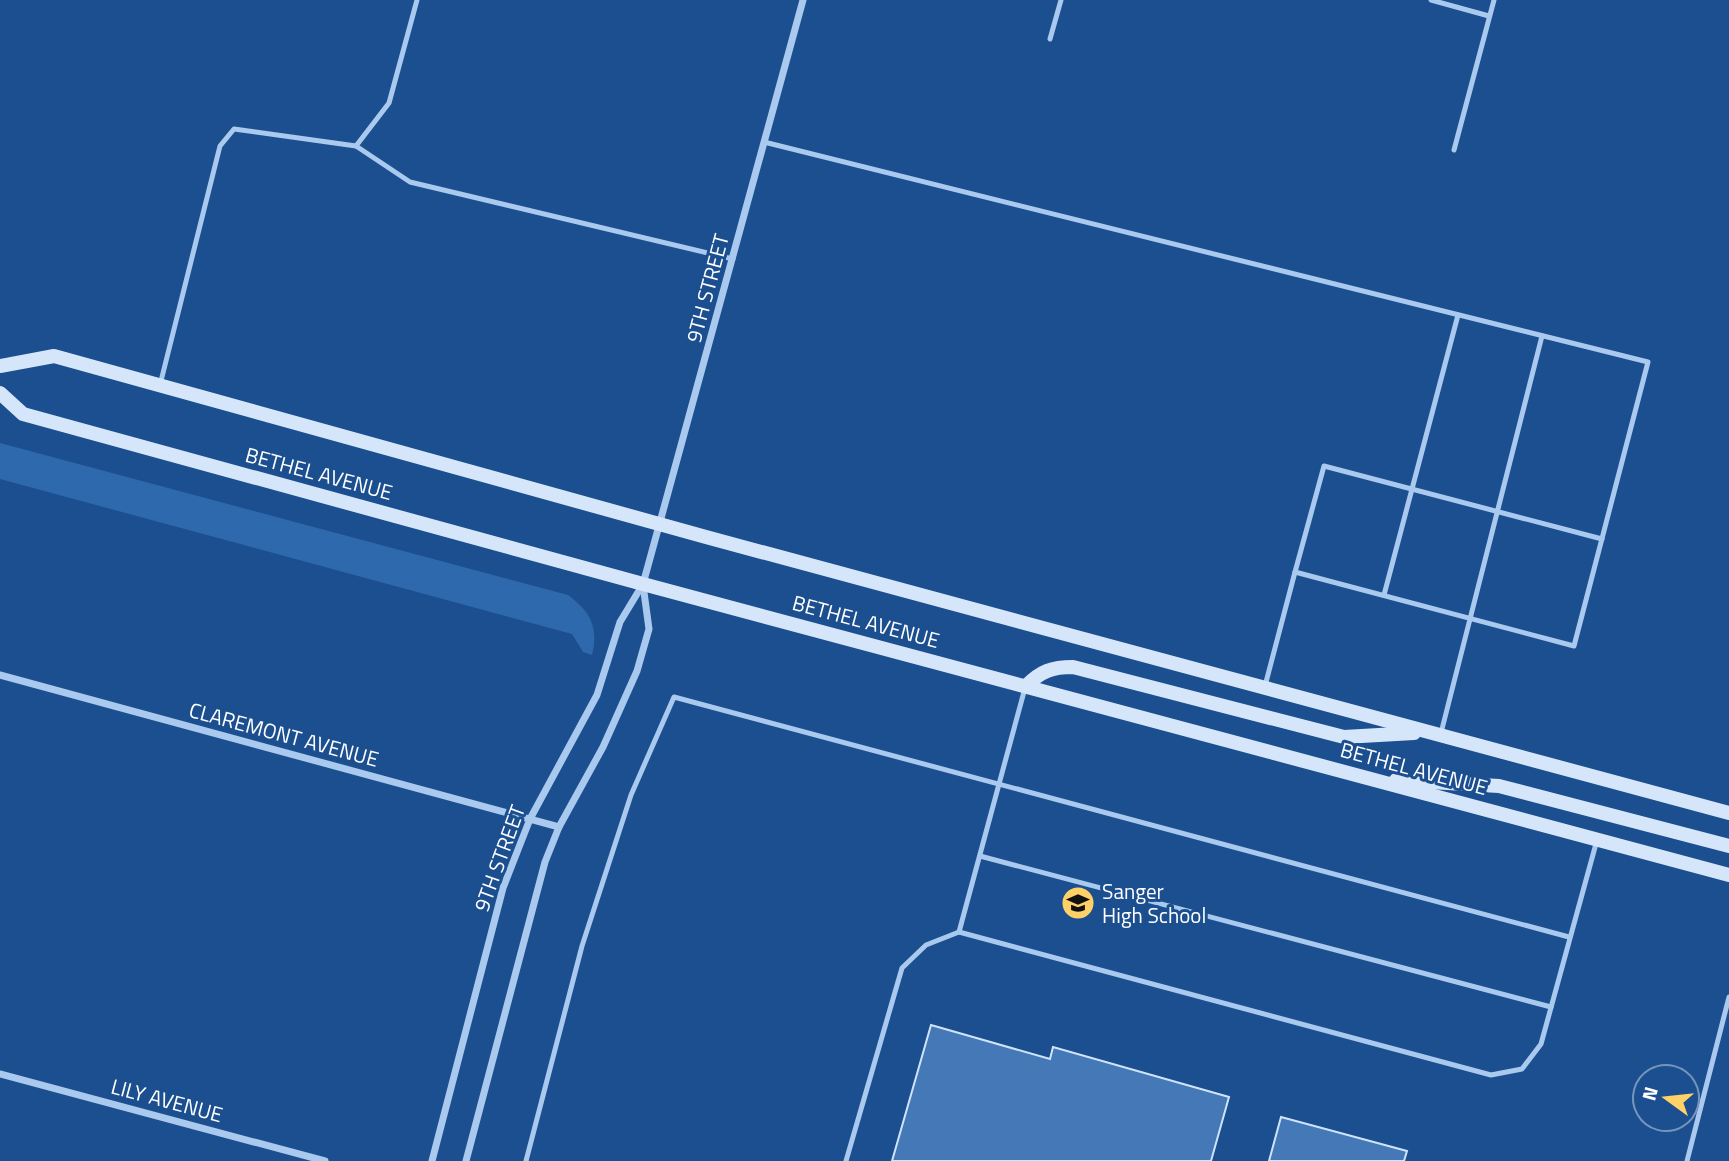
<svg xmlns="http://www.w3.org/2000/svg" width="1729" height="1161" font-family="'Titillium Web',sans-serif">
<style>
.green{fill:#2e69ad}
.building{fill:#4478b7;stroke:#cfe3fa;stroke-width:2}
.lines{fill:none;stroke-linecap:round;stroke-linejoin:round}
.lane{stroke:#a9c9ee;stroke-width:5}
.street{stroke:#a9c9ee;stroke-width:7}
.secondary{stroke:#d6e6fa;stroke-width:14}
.labels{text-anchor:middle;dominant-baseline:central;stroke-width:6;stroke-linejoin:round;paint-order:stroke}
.street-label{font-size:21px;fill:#fff;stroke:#1b4f8f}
.poi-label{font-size:21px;fill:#fff;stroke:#1b4f8f;text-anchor:start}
</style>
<rect width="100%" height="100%" fill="#1b4f8f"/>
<path class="green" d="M0 443 568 595C590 611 599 627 592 655L583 652 572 634 0 479Z"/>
<g class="building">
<path d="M931 1025 1050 1059 1053 1047 1229 1097 1211 1161H892Z"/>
<path d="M1281 1117 1407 1151 1404 1161H1269Z"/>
</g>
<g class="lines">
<g class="lane">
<path d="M1431 0 1489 16"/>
<path d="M1050 39 1061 0"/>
<path d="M764 142 1648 362 1574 646 1295 572 1265 686"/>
<path d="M356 146 410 182 733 259"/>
<path d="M1454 150 1494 0"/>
<path d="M160 385 220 146 234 129 356 146 389 103 417 0"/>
<path d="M1295 572 1324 466 1602 539"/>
<path d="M1384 595 1458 315"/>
<path d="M1441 733 1542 336"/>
<path d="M980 856 1551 1007"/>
<path d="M959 932 1025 688"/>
<path d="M526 1161 582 946 631 795 674 697 1569 937"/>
<path d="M846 1161 902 968 926 945 959 932 1491 1075 1522 1069 1541 1044 1597 840"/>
<path d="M1687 1161 1729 997"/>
</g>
<g class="street">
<path d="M0 675 559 827"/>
<path d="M0 1074 325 1161"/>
<path d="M432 1161 503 888 530 819 597 695 620 622 643 584 803 0"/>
<path d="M466 1161 545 862 559 827 603 747 637 671 649 629 643 585"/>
</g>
<g class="secondary">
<path d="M0 366 54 356 706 537 1729 813"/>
<path d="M0 393 23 414 643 584 1729 875"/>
<path d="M1026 686C1041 671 1052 667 1073 667L1344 737 1414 733"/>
<path d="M1396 780 1499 786 1729 846"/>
</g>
</g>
<defs>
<symbol id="school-disc" viewBox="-11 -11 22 22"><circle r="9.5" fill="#ffd166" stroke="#1b4f8f"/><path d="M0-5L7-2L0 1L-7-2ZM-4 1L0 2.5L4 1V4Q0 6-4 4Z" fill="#111"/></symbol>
</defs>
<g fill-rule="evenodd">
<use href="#school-disc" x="1059" y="884" width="38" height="38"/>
</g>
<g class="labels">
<g class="street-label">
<text transform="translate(707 288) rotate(-75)">9TH STREET</text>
<text transform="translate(319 473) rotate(15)">BETHEL AVENUE</text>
<text transform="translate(866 621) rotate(15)">BETHEL AVENUE</text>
<text transform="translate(284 734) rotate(15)">CLAREMONT AVENUE</text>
<text transform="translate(1414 768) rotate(15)">BETHEL AVENUE</text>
<text transform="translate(499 858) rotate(-70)">9TH STREET</text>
<text transform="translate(167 1100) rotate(15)">LILY AVENUE</text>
</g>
<g class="poi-label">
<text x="1102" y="891">Sanger<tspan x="1102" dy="24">High School</tspan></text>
</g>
</g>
<g transform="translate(1666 1098) rotate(285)"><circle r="33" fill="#1b4f8f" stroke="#7695bc" stroke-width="2"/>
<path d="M0-5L12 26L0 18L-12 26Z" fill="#ffd166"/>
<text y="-10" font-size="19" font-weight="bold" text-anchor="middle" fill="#ffffff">N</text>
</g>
</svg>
